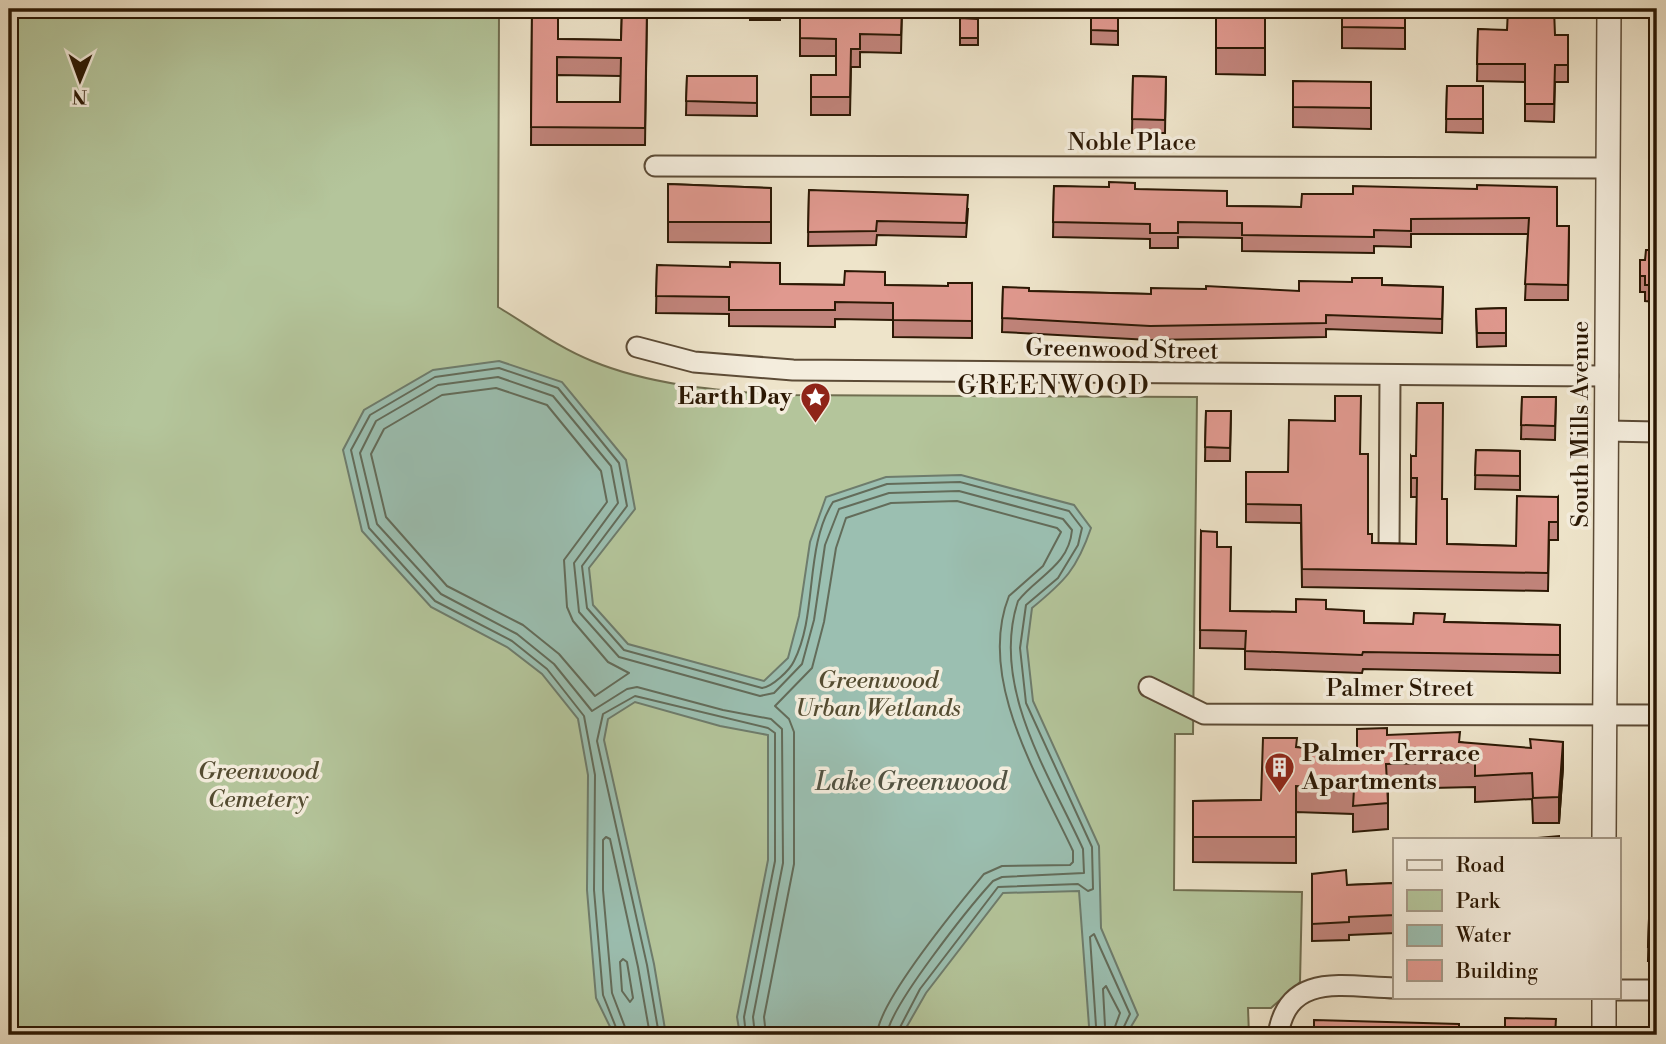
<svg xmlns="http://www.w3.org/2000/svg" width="1666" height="1044" font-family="'Libre Bodoni',serif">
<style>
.green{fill:#b4c59b;stroke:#706e50;stroke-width:2}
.water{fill:#9bbfb1;stroke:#6e7c6c;stroke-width:2}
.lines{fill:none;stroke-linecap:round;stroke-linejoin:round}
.shore{stroke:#636c5a;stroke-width:2}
.minor-casing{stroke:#5c4b36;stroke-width:23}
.tertiary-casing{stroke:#5c4b36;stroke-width:26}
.minor{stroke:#f4eddd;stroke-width:19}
.tertiary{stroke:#f4eddd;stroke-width:23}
.wall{fill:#c1847b;stroke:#2b1804;stroke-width:2;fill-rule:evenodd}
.shaded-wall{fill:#9d6b64;stroke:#2b1804;stroke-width:2}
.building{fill:#e0998f;stroke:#2b1804;stroke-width:2;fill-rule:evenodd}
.labels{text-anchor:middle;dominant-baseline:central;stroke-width:7;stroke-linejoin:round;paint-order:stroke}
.street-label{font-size:24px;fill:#2b1804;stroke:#f4eddd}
.poi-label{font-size:24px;font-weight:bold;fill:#2b1804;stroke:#f4eddd;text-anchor:end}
.park-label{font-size:24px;font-style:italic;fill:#544c31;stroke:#f4eddd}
.neighbourhood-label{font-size:26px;letter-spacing:2px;fill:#2b1804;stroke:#f4eddd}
.water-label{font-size:26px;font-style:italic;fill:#525241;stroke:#f4eddd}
</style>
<rect width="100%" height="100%" fill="#eee4ca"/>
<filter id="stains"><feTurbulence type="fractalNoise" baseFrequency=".00286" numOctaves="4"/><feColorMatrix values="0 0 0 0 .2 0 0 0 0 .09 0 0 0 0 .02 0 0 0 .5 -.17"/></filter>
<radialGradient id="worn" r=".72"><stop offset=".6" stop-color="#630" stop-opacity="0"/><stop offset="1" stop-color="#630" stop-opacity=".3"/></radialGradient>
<path class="green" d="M9 9H499L498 307C528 325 559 348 592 361 650 385 715 390 777 395L1197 397 1193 734H1175L1174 890 1302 892 1300 982 1271 1008H1248L1249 1035H9Z"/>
<path class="water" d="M499 361 562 382 626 460 635 509 589 568 593 605 628 644 764 681 788 658 799 616 810 542 826 497 886 477 961 475 1074 505 1091 528C1077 569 1065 581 1032 608L1027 647 1033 701 1099 846 1101 928 1138 1015 1126 1035H1085L1089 1026 1079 891 1003 893 926 993 902 1035H740L737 1017 768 860V735L720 726 635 702 608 719 604 740 654 964 666 1035H614L596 998 587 890 588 775 578 719 542 674 507 647 431 607 362 531 343 450 364 410 433 370Z"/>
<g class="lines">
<g class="shore">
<path d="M496 388 547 405 601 471 607 502 564 560 567 607 573 621 608 662 629 673 595 696 559 654 523 625 447 586 386 517 371 454 384 429 442 395Z"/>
<path d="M623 959 627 962 633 998 630 1002 622 991 620 962Z"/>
<path d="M619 1035 603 995 594 890 595 775 584 716 547 669 512 641 435 601 369 528 351 450 370 415 435 377 499 368 558 388 619 463 627 506 582 566 587 608 624 650 762 688C772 687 790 670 794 661 818 614 804 548 833 502L887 484 960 482 1069 511 1082 528 1078 545 1058 578 1026 605 1020 648 1026 703 1092 847 1093 889 1088 891 1078 884 998 887 920 989 896 1035"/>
<path d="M628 1035 612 993 603 890V840L606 837 610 839 638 967 650 1035"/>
<path d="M659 1035 647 965 597 741 603 714 635 696 768 728 775 733V861L744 1017 746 1035"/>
<path d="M755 1035 753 1017 783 863 782 729 771 719 723 710 637 687 627 689 592 711 554 664 517 634 441 594 377 524 360 453 376 421 438 385 498 377 553 396 611 466 618 503 574 563 579 612 619 657 760 696 774 693 802 664 814 620 825 545 839 509 889 493 959 491 1063 519 1072 530C1069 566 1036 577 1018 601 990 686 1049 774 1083 849L1084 873 1002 877 993 881C971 905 889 1007 887 1035"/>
<path d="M766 1035 764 1017 794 864V732L789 719 775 706 812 668 824 622 836 548 846 518 891 503 957 501 1057 528 1061 532 1043 566 1009 596C976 679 1039 778 1073 851V862L1070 865 1002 866 984 874C960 903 878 1002 877 1035"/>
<path d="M1093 1035 1096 1026 1090 937 1094 934 1130 1014 1120 1035"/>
<path d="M1103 1035 1105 1026 1103 989 1106 986 1120 1013 1112 1035"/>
</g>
<defs>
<g id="minor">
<path d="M655 166 1609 168"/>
<path d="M637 347 694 362 793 370 1608 376"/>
<path d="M1608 431 1657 432"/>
<path d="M1389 552 1390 377"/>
<path d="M1149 687 1204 714 1657 715"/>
<path d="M1619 990H1657"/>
<path d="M1278 1035C1288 971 1344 987 1395 988"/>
</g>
<g id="tertiary">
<path d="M1604 839 1609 9"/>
<path d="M1604 997V1035"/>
</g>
</defs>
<use href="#minor" class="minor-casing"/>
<use href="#tertiary" class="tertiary-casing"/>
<use href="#minor" class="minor"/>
<use href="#tertiary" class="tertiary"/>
</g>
<g class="wall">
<path d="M532 9 558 39 621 40 622 9H691H647L645 145H531ZM557 75 621 76 620 102H557Z"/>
<rect x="750" y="9" width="30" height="11"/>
<path d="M800 9H902L901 53 860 52V67H851L850 115H811V75H836V56H800Z"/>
<path d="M1091 9H1118V45L1091 44Z"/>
<path d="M1216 9H1265V75L1216 74Z"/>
<path d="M1342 9H1405V49L1342 48Z"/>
<path d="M960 18 978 19V45H960Z"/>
<path d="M1478 29 1555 35H1568V82H1555L1554 122 1525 121V82L1477 81Z"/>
<path d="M687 76H757V116L686 115Z"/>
<path d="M1133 76 1166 77 1165 133H1132Z"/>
<path d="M1371 82V129L1293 127V107Z"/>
<path d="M1447 86H1483V133L1446 132Z"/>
<path d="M668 184 771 188V243L668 242Z"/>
<path d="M1054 186 1135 189 1227 206 1301 207 1353 194 1477 189 1557 226H1569L1568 300H1525L1528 234H1411V247L1374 246V253L1242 251V238L1178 237V248H1150V239L1053 237Z"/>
<path d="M809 190 968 209 966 237 877 235 876 245 808 246Z"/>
<path d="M1657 250V388H1655L1656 302 1645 301V292H1640V260H1645Z"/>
<path d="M657 265 780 284 948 286 972 283V338L893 337V320L835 319V327L729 326V314L656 313Z"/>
<path d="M1382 285 1443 287 1442 333 1326 329V337L1150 340 1002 332 1003 287 1029 291 1151 294 1299 291Z"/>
<path d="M1506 308V346L1477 347 1476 309Z"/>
<path d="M1522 397H1556L1555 440 1521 439Z"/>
<path d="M1206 411H1231L1230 461H1205Z"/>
<path d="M1476 450 1520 451V490L1475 489Z"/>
<path d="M1411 456 1442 499 1447 544 1516 546 1558 497V540H1549L1548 591 1302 587 1301 523 1246 522V472H1288L1368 534 1372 543 1416 544 1417 497H1411Z"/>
<path d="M1650 481H1657V551H1649Z"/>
<path d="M1201 531 1217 547 1230 611 1296 612 1326 609 1364 623 1413 624 1444 622 1560 625V673L1363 669 1362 673 1245 669V649L1200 648Z"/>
<path d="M1387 735 1460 742 1563 767 1559 823H1533L1532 799 1475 802V787L1388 789V829L1353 832V814L1296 812V863L1193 862V801L1261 800 1296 747 1357 753Z"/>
<rect x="1652" y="756" width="5" height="50"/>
<path d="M1312 874 1347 885 1395 883V933L1349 935V940L1312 941Z"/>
<path d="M1657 885V961H1648L1649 919H1654Z"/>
</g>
<path class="shaded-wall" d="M1563 742V767L1559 823V797Z"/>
<g class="building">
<path d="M532 9H558V39L621 40 622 9H647L645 128 531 127ZM557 57 621 58 620 102H557Z"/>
<path d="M800 9H902L901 35 860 34V49H851L850 97H811V75H836V39L800 38Z"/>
<path d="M1091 9H1118V31L1091 30Z"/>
<rect x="1216" y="9" width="49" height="39"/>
<path d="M1342 9H1405V28L1342 27Z"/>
<path d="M1508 9H1554L1555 35H1568V65H1555L1554 104H1525V64H1477L1478 29 1507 30Z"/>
<path d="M960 18 978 19V38H960Z"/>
<path d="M687 76H757V103L686 101Z"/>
<path d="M1133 76 1166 77 1165 120 1132 119Z"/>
<path d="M1293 81 1371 82V108L1293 107Z"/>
<path d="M1447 86H1483V119H1446Z"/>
<path d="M1109 182 1135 183V189L1227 191V206L1301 207 1302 194H1353V186L1477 189V185L1557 187V226H1569L1568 285 1525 284 1529 218 1411 219V231L1374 230V237L1242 235V223L1178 222V233H1150V224L1053 222 1054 186 1109 187Z"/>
<path d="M668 184 771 188V222H668Z"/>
<path d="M809 190 968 195 966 223 877 221 876 231 808 232Z"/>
<path d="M1646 250H1657V372H1655L1657 285H1645V276H1640V260H1645Z"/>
<path d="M730 262 780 263V284L844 285 845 271 885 272V285L948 286V283H972V321L893 320V303L835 302V310H729V297L656 296 657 265 730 267Z"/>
<path d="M1352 278H1382V285L1443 287 1442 319 1326 315V323L1150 326 1002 318 1003 287 1029 288V291L1151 294V288L1206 289V286L1299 291V281L1352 282Z"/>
<path d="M1506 308V333H1477L1476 309Z"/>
<path d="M1335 396H1361L1360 454H1368V534H1372V543L1416 544 1417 478H1411V456H1416L1417 403H1443L1442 499H1447V544L1516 546 1517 496 1558 497V522H1549L1548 573 1302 569 1301 505 1246 504V472H1288L1289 420 1335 421Z"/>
<path d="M1522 397H1556L1555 426 1521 425Z"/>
<path d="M1206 411H1231L1230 448 1205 447Z"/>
<path d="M1476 450 1520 451V476L1475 475Z"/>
<path d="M1650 481H1657V537H1649Z"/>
<path d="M1201 531 1217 532V547H1231L1230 611 1296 612V599L1326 600V609L1364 611V623L1413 624 1414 613 1445 614 1444 622 1560 625V655L1363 652 1362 655 1245 651 1246 631 1200 630Z"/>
<path d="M1387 728V735L1460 732 1459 742 1531 748 1530 739 1563 742 1559 797 1533 798 1532 773 1475 776V762L1386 764 1388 803 1353 806 1354 789 1296 786V837H1193V801L1261 800 1263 738H1297L1296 747 1357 753V729Z"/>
<rect x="1652" y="756" width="5" height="37"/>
<path d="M1559 836V839H1526Z"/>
<path d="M1346 870 1347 885 1395 883V915L1349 917V922L1312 924V874Z"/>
<path d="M1655 885H1657V947H1648L1649 919H1654Z"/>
<path d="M1505 1018 1556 1019 1555 1035H1505Z"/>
<path d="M1314 1020 1459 1024V1035H1314Z"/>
</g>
<defs>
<symbol id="sight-pin" viewBox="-11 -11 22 30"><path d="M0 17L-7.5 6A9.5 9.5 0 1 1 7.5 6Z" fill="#8f2418" stroke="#f4eddd"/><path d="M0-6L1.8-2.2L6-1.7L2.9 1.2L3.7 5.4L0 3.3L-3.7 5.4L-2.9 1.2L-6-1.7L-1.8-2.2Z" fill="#fff"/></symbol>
<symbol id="building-pin" viewBox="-11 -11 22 30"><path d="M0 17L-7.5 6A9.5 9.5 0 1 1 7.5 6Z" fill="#8f2418" stroke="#f4eddd"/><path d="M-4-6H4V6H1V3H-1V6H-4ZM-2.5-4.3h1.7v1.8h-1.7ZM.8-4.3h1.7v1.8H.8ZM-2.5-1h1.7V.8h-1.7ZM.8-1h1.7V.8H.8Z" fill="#fff"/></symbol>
</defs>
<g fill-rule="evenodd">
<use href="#sight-pin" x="798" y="380" width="35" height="47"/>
<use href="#building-pin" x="1262" y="750" width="35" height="47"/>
</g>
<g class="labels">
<g class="street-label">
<text x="1132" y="143">Noble Place</text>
<text transform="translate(1122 350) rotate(1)">Greenwood Street</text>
<text transform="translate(1581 424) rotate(-90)">South Mills Avenue</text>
<text x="1400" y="689">Palmer Street</text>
</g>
<g class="poi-label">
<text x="792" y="397">Earth Day</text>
<text x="1302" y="754" text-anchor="start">Palmer Terrace<tspan x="1302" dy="28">Apartments</tspan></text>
</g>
<g class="park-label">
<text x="878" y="681">Greenwood<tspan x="878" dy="28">Urban Wetlands</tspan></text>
<text x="258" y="772">Greenwood<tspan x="258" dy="28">Cemetery</tspan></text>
</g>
<g class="neighbourhood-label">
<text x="1054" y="386">GREENWOOD</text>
</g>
<g class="water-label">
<text x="911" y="782">Lake Greenwood</text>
</g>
</g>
<rect width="1666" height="1044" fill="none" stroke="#eee4ca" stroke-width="35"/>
<rect x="10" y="10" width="1645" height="1023" fill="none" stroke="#2b1804" stroke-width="3.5"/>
<rect x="18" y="18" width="1631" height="1009" fill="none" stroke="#2b1804" stroke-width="2"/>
<rect x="1393" y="838" width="228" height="161" fill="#f4eddd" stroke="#a49886" stroke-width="2"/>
<rect x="1407" y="860" width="35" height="10" fill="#f4eddd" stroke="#a49886" stroke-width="2"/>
<text x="1456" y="872" font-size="21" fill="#2b1804">Road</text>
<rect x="1407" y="890" width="35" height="21" fill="#b4c59b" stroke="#a49886" stroke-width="2"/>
<text x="1456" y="908" font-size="21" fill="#2b1804">Park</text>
<rect x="1407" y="925" width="35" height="21" fill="#9bbfb1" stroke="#a49886" stroke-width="2"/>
<text x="1456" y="942" font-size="21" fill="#2b1804">Water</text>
<rect x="1407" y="960" width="35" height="21" fill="#e0998f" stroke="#a49886" stroke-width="2"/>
<text x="1456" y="978" font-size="21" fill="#2b1804">Building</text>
<g transform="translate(80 80) rotate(181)" stroke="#f4eddd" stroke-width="5" paint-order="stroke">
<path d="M0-5L12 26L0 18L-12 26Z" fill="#2b1804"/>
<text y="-10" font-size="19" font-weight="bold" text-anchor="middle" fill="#2b1804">N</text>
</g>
<rect width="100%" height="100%" filter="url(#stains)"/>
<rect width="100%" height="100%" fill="url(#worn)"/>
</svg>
